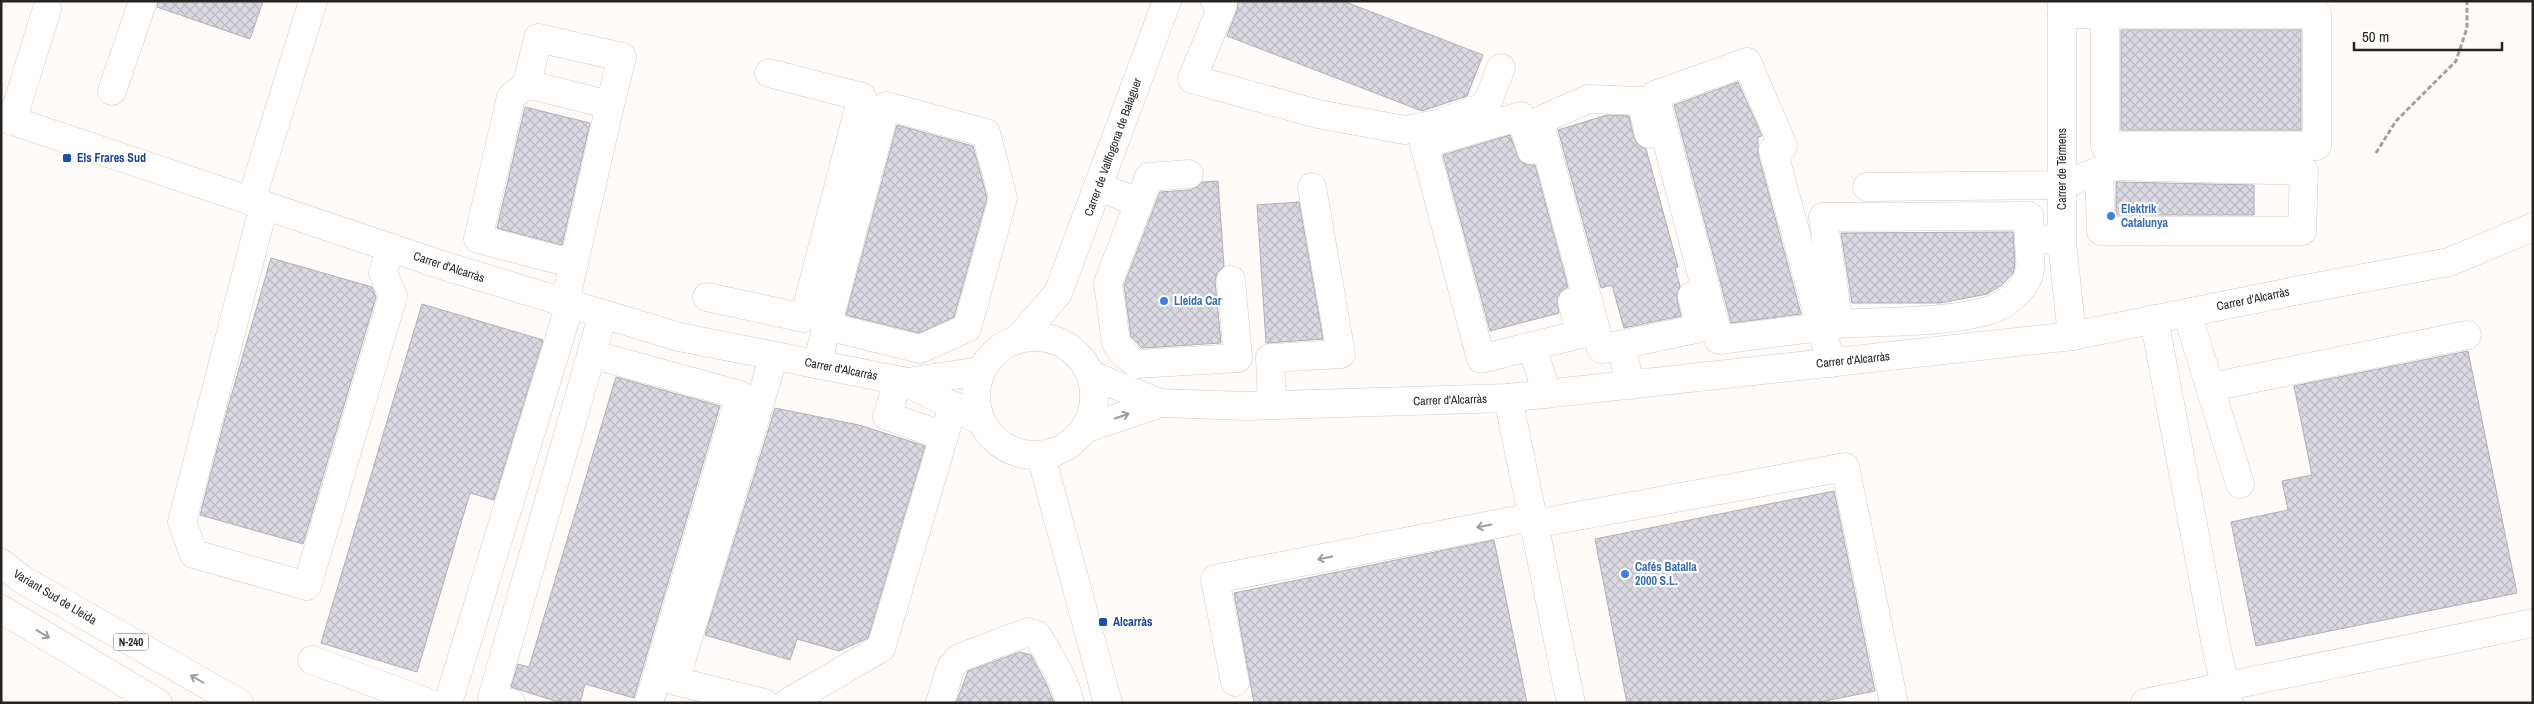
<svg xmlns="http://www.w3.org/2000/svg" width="2534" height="704" font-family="'Archivo Narrow',sans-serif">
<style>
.building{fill:url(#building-cross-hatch);stroke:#b0afb7}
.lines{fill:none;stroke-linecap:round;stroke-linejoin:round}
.minor-casing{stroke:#d2cac4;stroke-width:29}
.highway-casing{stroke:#d2cac4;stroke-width:29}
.path{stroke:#a3a09d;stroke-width:3;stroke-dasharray:5 2.5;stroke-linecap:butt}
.minor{stroke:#fff;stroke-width:28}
.highway{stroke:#fff;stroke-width:28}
.oneway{stroke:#9d9c9b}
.transit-dot{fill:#1a4fb4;stroke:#fff;stroke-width:2}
.shop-dot{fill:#3f7fe0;stroke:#fff;stroke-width:2}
.labels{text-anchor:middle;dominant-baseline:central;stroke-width:4.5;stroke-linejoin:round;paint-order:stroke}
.shield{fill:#fff;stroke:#676564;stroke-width:1}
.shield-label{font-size:11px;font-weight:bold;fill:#262321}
.street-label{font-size:12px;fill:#262321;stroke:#fff}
.transit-label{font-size:12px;font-weight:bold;fill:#164399;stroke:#fff;text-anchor:start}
.shop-label{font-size:12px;font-weight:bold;fill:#366cbe;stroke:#fff;text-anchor:start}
</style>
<defs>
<pattern id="building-cross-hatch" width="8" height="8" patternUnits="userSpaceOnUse" patternTransform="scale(1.25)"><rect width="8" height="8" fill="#dad9e2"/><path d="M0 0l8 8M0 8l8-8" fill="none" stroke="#bbbac2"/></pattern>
</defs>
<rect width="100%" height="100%" fill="#fefbf8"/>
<g class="building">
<path d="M158 1H263L250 39 157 7Z"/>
<path d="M1238 1H1343L1483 55 1467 96 1422 111 1227 36 1237 10Z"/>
<rect x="2121" y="30" width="180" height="100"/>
<path d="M1738 82 1762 136 1758 137V154L1801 314 1731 323 1674 105Z"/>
<path d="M525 107 590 123 562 245 497 228Z"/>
<path d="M1607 115 1629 116 1634 138 1638 145 1646 149 1678 267 1675 268 1680 286 1677 299 1681 316 1624 328 1612 285 1601 288 1558 130Z"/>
<path d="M897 125 973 146 987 198 954 317 919 333 846 315Z"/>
<path d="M1510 135 1520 161 1527 165H1535L1568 287 1561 291 1557 298 1559 313 1490 331 1443 155Z"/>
<path d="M1218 181 1224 266 1217 273 1215 281 1221 343 1142 348 1131 337 1124 285 1160 192 1190 190 1197 187 1202 182Z"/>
<path d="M2116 182 2254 185V215H2116Z"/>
<path d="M1299 202 1323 339 1266 343 1257 205Z"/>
<path d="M2013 232 2015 265 2013 273 2002 285 1987 294 1941 303H1852L1841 233Z"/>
<path d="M271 258 372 287 376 297 303 544 200 515 228 407Z"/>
<path d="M422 304 543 340 494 500 470 493 417 672 321 643Z"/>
<path d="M2468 351 2517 593 2256 646 2231 522 2288 510 2282 481 2312 475 2294 386Z"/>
<path d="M616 377 720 406 634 698 585 684 580 703H561L511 687 518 664 529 667Z"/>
<path d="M775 408 859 425 925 446 868 638 839 651 797 639 790 660 705 635Z"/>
<path d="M1834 491 1875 691 1815 703H1627L1595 539Z"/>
<path d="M1494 540 1527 703H1254L1234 593Z"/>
<path d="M1020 652 1031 655 1046 683 1054 703H956L968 671Z"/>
</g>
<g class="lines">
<defs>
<g id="minor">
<path d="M1215 1 1223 4 1192 79 1318 114 1405 130 1437 124 1486 106 1501 68"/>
<path d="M2062 1V242L2072 336"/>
<path d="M2062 14H2317V146H2105V13"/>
<path d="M527 84 538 38 622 57 610 105"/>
<path d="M112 91 143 1"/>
<path d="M1 117 445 266 679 337 907 382 979 420"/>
<path d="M12 121 47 9"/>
<path d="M1531 150 1521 116 1424 144 1481 359 1532 346"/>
<path d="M1189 174 1149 177 1108 283 1116 343 1122 352 1137 364 1238 358 1231 280"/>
<path d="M1098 186 1139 203"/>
<path d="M1867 187 2062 185 2113 166 2304 171 2302 231H2101L2099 171"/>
<path d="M251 201 313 1"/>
<path d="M264 205 182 522 194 554 307 586 393 296 383 273 390 247"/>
<path d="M2029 240C2029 250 2032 265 2029 274 2025 290 2003 307 1987 311 1943 323 1885 321 1839 324L1823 217 2029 216V240L2062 239"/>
<path d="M559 260 478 239 511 97 527 84 610 105 565 302"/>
<path d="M707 297 804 318 862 97 769 73"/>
<path d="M2187 313 2240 484"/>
<path d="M2154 319 2216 646 2229 703"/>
<path d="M827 326 920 349 967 328"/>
<path d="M1821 327 1719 340 1655 95 1747 62 1783 146 1773 150 1831 363"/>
<circle cx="1035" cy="396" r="59"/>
<path d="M1019 338 1058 293 1167 1"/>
<path d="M1620 345 1601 349 1539 121 1588 99 1641 101 1649 134"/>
<path d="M591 354 740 395 649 703"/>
<path d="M817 364 886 106 986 133 1003 198 967 328"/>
<path d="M1091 375 1160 403 1247 406 1508 398 2072 336 2305 289 2449 262 2533 227"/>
<path d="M898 381 887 416 944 436"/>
<path d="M907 382 980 371"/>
<path d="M1631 385 1620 345 1700 328 1692 296"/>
<path d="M2211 387 2467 335"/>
<path d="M1547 394 1532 346 1581 334 1572 302"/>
<path d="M1508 398 1571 703"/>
<path d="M1272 405 1270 358 1341 354 1312 187"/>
<path d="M1085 429 1160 403"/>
<path d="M1041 456 1108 703"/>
<path d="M1534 524 1845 467 1894 703"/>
<path d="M312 660 429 703"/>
<path d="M1235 682 1215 579 1532 517"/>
<path d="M448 703 570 304"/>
<path d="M511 703 492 698 603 314"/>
<path d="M764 703 675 681 774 356"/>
<path d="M787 703 881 648 953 406"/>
<path d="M940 703 951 667 959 658 1028 632 1037 635C1050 657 1064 678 1070 703"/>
<path d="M2145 703 2533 623"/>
</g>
<g id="highway">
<path d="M1 563 23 580 239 703"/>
<path d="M1 609 158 703"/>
</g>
</defs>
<use href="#minor" class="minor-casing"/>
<use href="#highway" class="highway-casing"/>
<path class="path" d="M2376 153 2396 121 2456 61 2467 28V1"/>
<use href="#minor" class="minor"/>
<use href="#highway" class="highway"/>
</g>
<defs><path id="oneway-shaft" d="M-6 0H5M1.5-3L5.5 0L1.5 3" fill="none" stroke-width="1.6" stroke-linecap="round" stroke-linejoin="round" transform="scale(1.25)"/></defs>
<g class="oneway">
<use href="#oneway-shaft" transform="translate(1122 416) rotate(-19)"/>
<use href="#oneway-shaft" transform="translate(1484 526) rotate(169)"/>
<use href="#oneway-shaft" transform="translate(1325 558) rotate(169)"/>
<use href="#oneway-shaft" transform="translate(43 634) rotate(31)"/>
<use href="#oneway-shaft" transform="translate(197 679) rotate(-150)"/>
</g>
<g class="transit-dot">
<rect x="62" y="153" width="10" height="10" rx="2.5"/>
<rect x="1098" y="617" width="10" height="10" rx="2.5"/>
</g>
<g class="shop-dot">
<circle cx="2111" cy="216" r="5"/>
<circle cx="1164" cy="301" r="5"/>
<circle cx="1625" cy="574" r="5"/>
</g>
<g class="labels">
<rect class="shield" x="113.5" y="633.5" width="35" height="17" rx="4"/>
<g class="shield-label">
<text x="131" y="642">N-240</text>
</g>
<g class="street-label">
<text transform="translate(1113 147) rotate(-70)">Carrer de Vallfogona de Balaguer</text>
<text transform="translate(2062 169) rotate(-90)">Carrer de Térmens</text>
<text transform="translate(449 267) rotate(18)">Carrer d'Alcarràs</text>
<text transform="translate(2253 299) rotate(-12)">Carrer d'Alcarràs</text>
<text transform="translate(1853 360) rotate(-6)">Carrer d'Alcarràs</text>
<text transform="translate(841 369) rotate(11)">Carrer d'Alcarràs</text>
<text transform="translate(1450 400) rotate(-2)">Carrer d'Alcarràs</text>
<text transform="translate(55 597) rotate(31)">Variant Sud de Lleida</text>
</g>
<g class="transit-label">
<text x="77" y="158">Els Frares Sud</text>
<text x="1113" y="622">Alcarràs</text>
</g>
<g class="shop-label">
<text x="2121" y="209">Elektrik<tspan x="2121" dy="14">Catalunya</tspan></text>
<text x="1174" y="301">Lleida Car</text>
<text x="1635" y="567">Cafés Batalla<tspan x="1635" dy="14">2000 S.L.</tspan></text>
</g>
</g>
<rect width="2534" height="704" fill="none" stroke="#262321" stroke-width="5"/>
<path d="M2354 42v8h148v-8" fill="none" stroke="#262321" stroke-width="2.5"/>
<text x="2362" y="42" font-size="15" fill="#262321" stroke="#ffffff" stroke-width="4" paint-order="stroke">50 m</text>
</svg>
